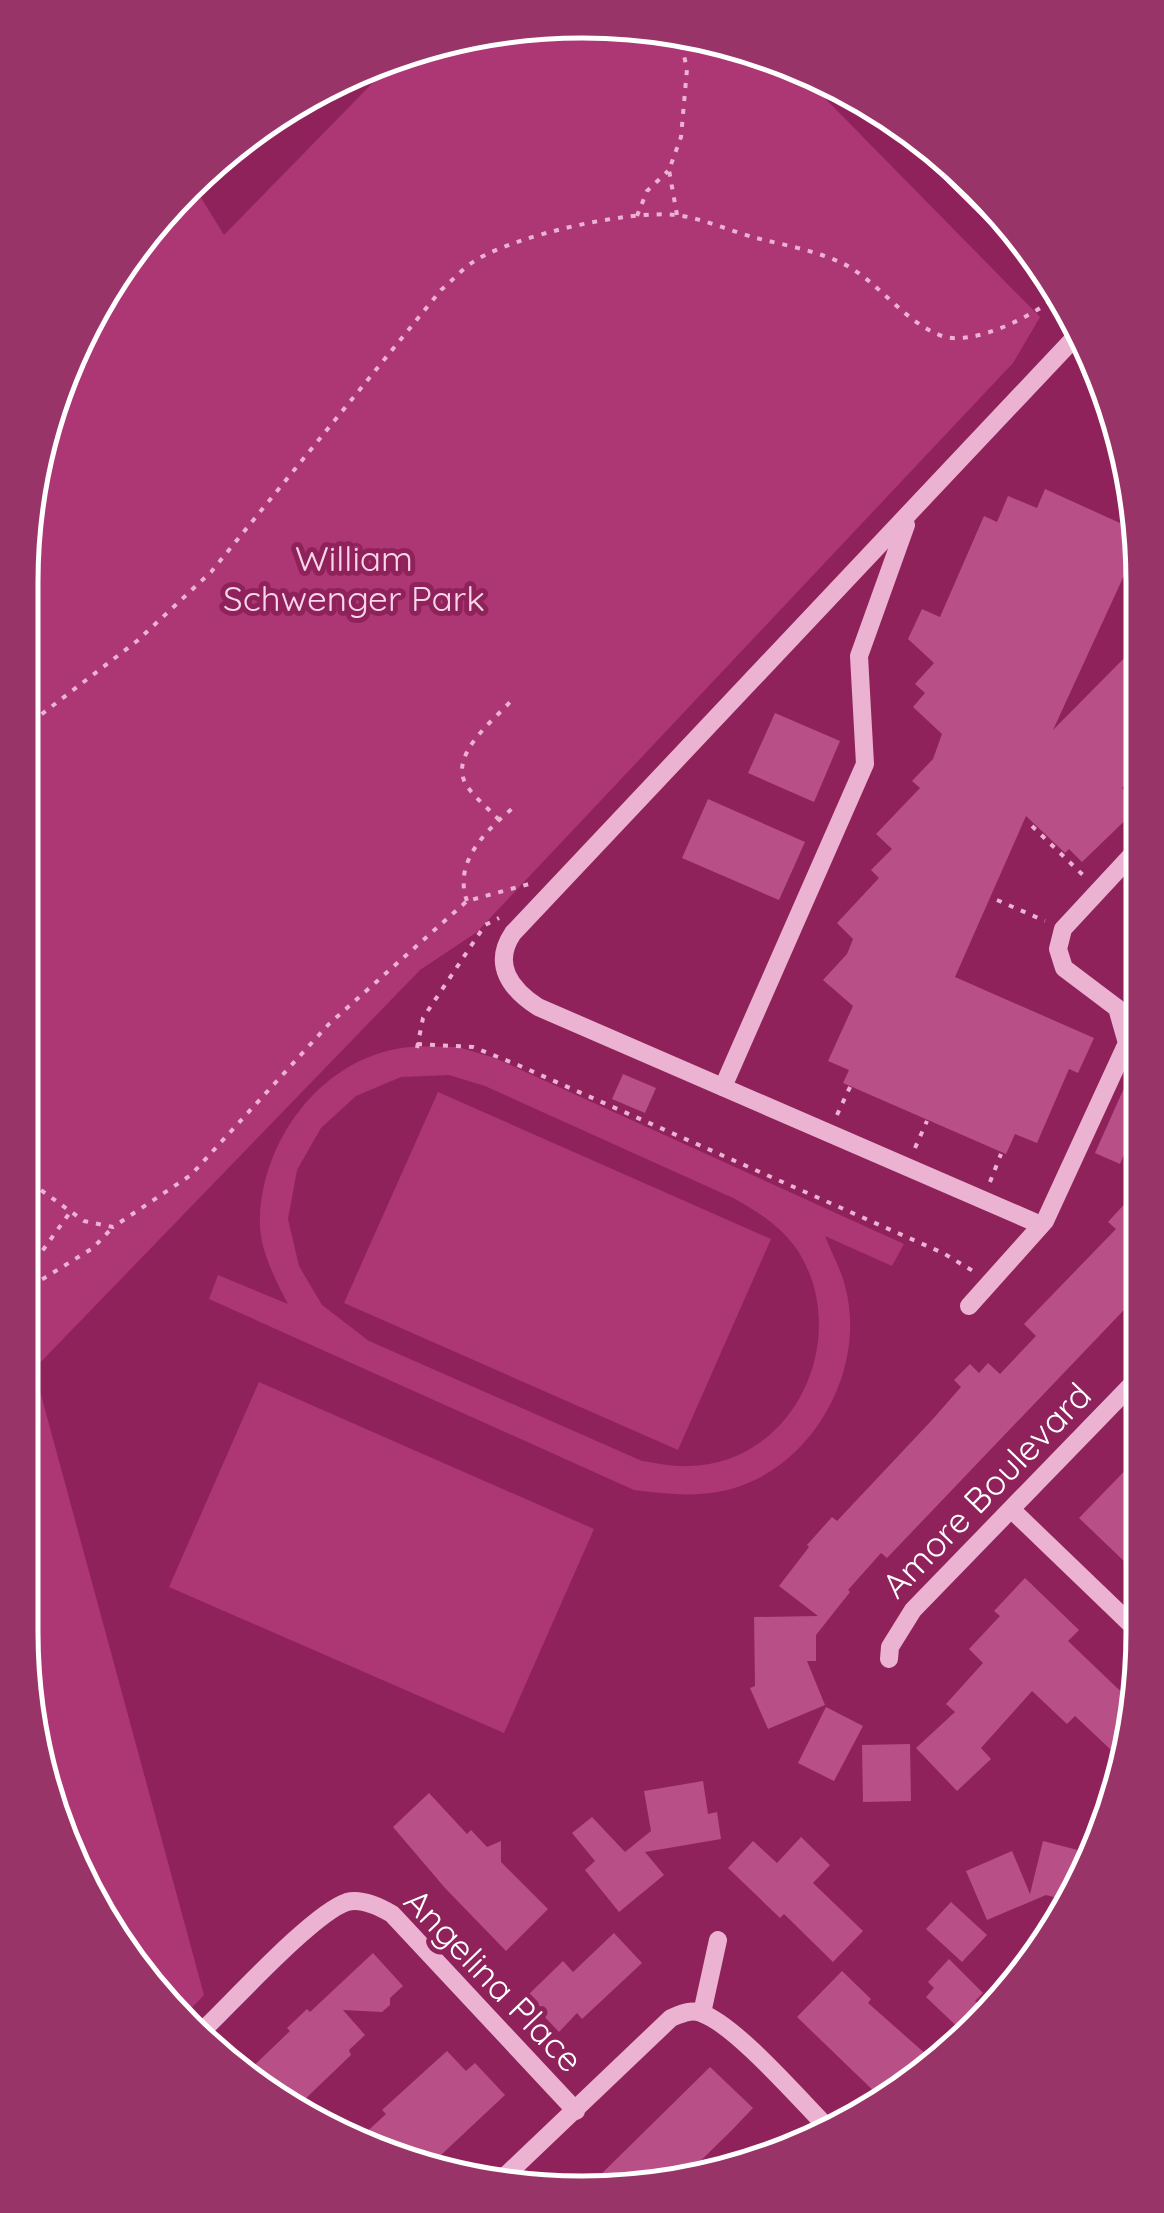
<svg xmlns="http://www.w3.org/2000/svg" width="1164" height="2213" font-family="Quicksand,sans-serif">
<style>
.green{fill:#ad3675;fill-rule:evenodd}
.building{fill:#b84f87}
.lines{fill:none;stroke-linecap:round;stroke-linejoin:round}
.path{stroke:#ecb2d2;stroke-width:4;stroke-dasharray:5 8;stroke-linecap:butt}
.minor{stroke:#ecb2d2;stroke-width:18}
.major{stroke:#fff8fb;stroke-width:25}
.labels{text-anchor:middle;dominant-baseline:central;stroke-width:10;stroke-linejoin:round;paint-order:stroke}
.park-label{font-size:35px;fill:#f9d7ea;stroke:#90225b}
.street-label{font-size:35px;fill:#fff;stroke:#90225b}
.rim{fill:none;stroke:#fff;stroke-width:5}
</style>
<rect width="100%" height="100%" fill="#90225b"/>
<g class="green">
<path d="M655 25 802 75 1040 317 1013 363 477 932 420 970 34 1369 204 1995 183 2017 136 1974 50 1812 20 1631 21 546 39 436 48 414 79 383 67 368 95 302 195 188 224 235 396 59 436 39Z"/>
<path d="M458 1047 495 1058 904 1244 892 1266 825 1236C831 1252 841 1269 845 1286 866 1362 821 1453 748 1483 710 1499 674 1495 634 1490L209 1299 218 1275 288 1304C275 1279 258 1247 260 1217 263 1141 318 1064 396 1049 415 1045 438 1047 458 1047ZM449 1075 485 1086 733 1198C757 1211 782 1227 798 1251 853 1338 794 1465 688 1466 673 1467 657 1463 642 1461L369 1341 322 1305 299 1266 288 1219 297 1170 321 1128 356 1096 401 1077Z"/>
<path d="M438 1092 771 1239 678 1450 344 1303Z"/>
<path d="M259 1382 594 1529 504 1733 169 1587Z"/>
</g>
<g class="building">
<path d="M1045 489 1131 528 1137 536 1138 545 1053 730 1140 642V770L1122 788 1140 806 1082 862 1069 849 1065 853 1026 816 955 977 1094 1038 1078 1073 1069 1069 1037 1143 1015 1134 1006 1154 843 1083 849 1070 828 1061 853 1006 823 980 847 954 853 939 837 923 879 878 871 870 892 849 876 834 920 788 912 781 933 759 942 734 913 707 925 693 915 684 934 663 908 639 922 609 940 617 984 516 997 522 1008 496 1037 508Z"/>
<path d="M775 713 840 741 814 802 748 773Z"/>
<path d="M708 799 805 842 779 900 682 858Z"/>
<path d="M1141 1050V1115L1120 1164 1095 1153Z"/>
<path d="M623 1074 656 1088 645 1113 612 1099Z"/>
<path d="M1141 1186 1142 1291 887 1558 881 1553 848 1590 850 1592 816 1635V1661H807L825 1705 768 1729 750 1688 755 1686 754 1617 818 1616 779 1586 809 1547 807 1545 832 1517 837 1521 932 1420 961 1387 954 1380 970 1364 979 1373 988 1363 1000 1374 1036 1336 1024 1324 1116 1229 1108 1222Z"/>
<path d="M1142 1453V1547L1127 1564 1079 1518Z"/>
<path d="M1025 1578 1079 1630 1068 1641 1136 1706 1127 1765 1075 1716 1067 1724 1032 1691 981 1748 991 1759 957 1791 916 1748 955 1712 946 1704 983 1663 969 1649 1000 1616 994 1611Z"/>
<path d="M826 1707 863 1726 834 1781 798 1763Z"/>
<path d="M910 1744 911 1801 863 1802 862 1745Z"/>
<path d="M703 1781 708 1814 717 1812 721 1839 645 1852 664 1875 619 1912 585 1870 595 1861 572 1833 592 1817 625 1852 651 1831 644 1791Z"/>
<path d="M429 1793 467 1834 471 1830 487 1847 501 1841V1862L548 1909 506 1951 445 1888 393 1827Z"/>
<path d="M801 1837 830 1865 813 1883 863 1931 833 1962 784 1914 780 1918 728 1868 753 1841 777 1863Z"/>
<path d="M1043 1841 1093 1854 1073 1902 1046 1895 987 1920 966 1871 1012 1851 1030 1894Z"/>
<path d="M951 1902 987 1935 962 1962 926 1929Z"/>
<path d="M614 1933 642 1963 582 2019 577 2013 559 2032 526 1997 563 1961 573 1972Z"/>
<path d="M373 1953 403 1986 390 1998V2005L382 2012 343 2010 365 2035 349 2050 351 2055 302 2102 286 2085 270 2099 245 2074 290 2031 287 2028 307 2009 310 2012Z"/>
<path d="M949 1959 983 1993 975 2001 987 2012 967 2036 926 1997 934 1988 928 1982Z"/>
<path d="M842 1971 871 1999 868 2003 936 2063 881 2098 797 2017Z"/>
<path d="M447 2051 466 2071 475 2063 505 2095 426 2169 359 2139 386 2114 382 2110Z"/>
<path d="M710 2067 753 2108 732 2130 684 2177 619 2192 586 2189Z"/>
</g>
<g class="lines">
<g class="path">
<path d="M677 215 669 170 681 137 687 69 679 33"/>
<path d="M637 216 647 191 668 171"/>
<path d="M21 730 137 641 211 572 441 290C452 281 463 268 476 260 518 235 627 210 676 215 702 218 730 231 756 238 785 245 817 251 844 264 880 283 904 322 942 336 974 347 1037 314 1061 293"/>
<path d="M499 820C489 809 475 798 467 786 447 756 493 721 511 701"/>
<path d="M1032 826 1085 877"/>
<path d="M997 900 1045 921"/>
<path d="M467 901C453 863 485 831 513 808"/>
<path d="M417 1044 473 1047 518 1065 943 1253 973 1271"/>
<path d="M417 1048 423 1018 485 925 499 918"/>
<path d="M837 1115 850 1087"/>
<path d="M915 1148 927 1121"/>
<path d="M20 1175 84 1221 113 1227 191 1175 329 1024 467 901 529 884"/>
<path d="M990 1182 1001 1154"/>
<path d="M20 1228 28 1252V1272"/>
<path d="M20 1282 71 1211"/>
<path d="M20 1293 93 1248 113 1227"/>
</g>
<g class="minor">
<path d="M723 1087 865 764 859 656 906 525"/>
<path d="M1041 1225 538 1007C510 989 492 964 513 933L1080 332"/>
<path d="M969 1306 1045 1221 1127 1043 1117 1008 1064 968 1058 949 1063 929 1140 846"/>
<path d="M1012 1510 1143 1636"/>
<path d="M889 1659 890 1647 913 1610 1142 1374"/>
<path d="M702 2013 718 1940"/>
<path d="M200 2033C231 2004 313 1913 347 1902 361 1898 380 1907 392 1914L576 2111"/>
<path d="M501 2180 671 2018C681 2014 691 2009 701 2013 736 2025 801 2101 830 2130"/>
</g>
<path class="major" d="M924 142 1034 251"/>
</g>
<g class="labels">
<g class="park-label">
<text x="354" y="558">William<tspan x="354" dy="40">Schwenger Park</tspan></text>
</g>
<g class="street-label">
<text transform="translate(986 1490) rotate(-46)">Amore Boulevard</text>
<text transform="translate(494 1980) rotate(46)">Angelina Place</text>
</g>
</g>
<path d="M0 0H1164V2213H0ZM582 38H582A544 544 0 0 1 1126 582V1632A544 544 0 0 1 582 2176H582A544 544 0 0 1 38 1632V582A544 544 0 0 1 582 38Z" fill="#993468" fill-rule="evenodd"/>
<path class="rim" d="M582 38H582A544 544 0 0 1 1126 582V1632A544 544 0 0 1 582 2176H582A544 544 0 0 1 38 1632V582A544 544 0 0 1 582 38Z"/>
</svg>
